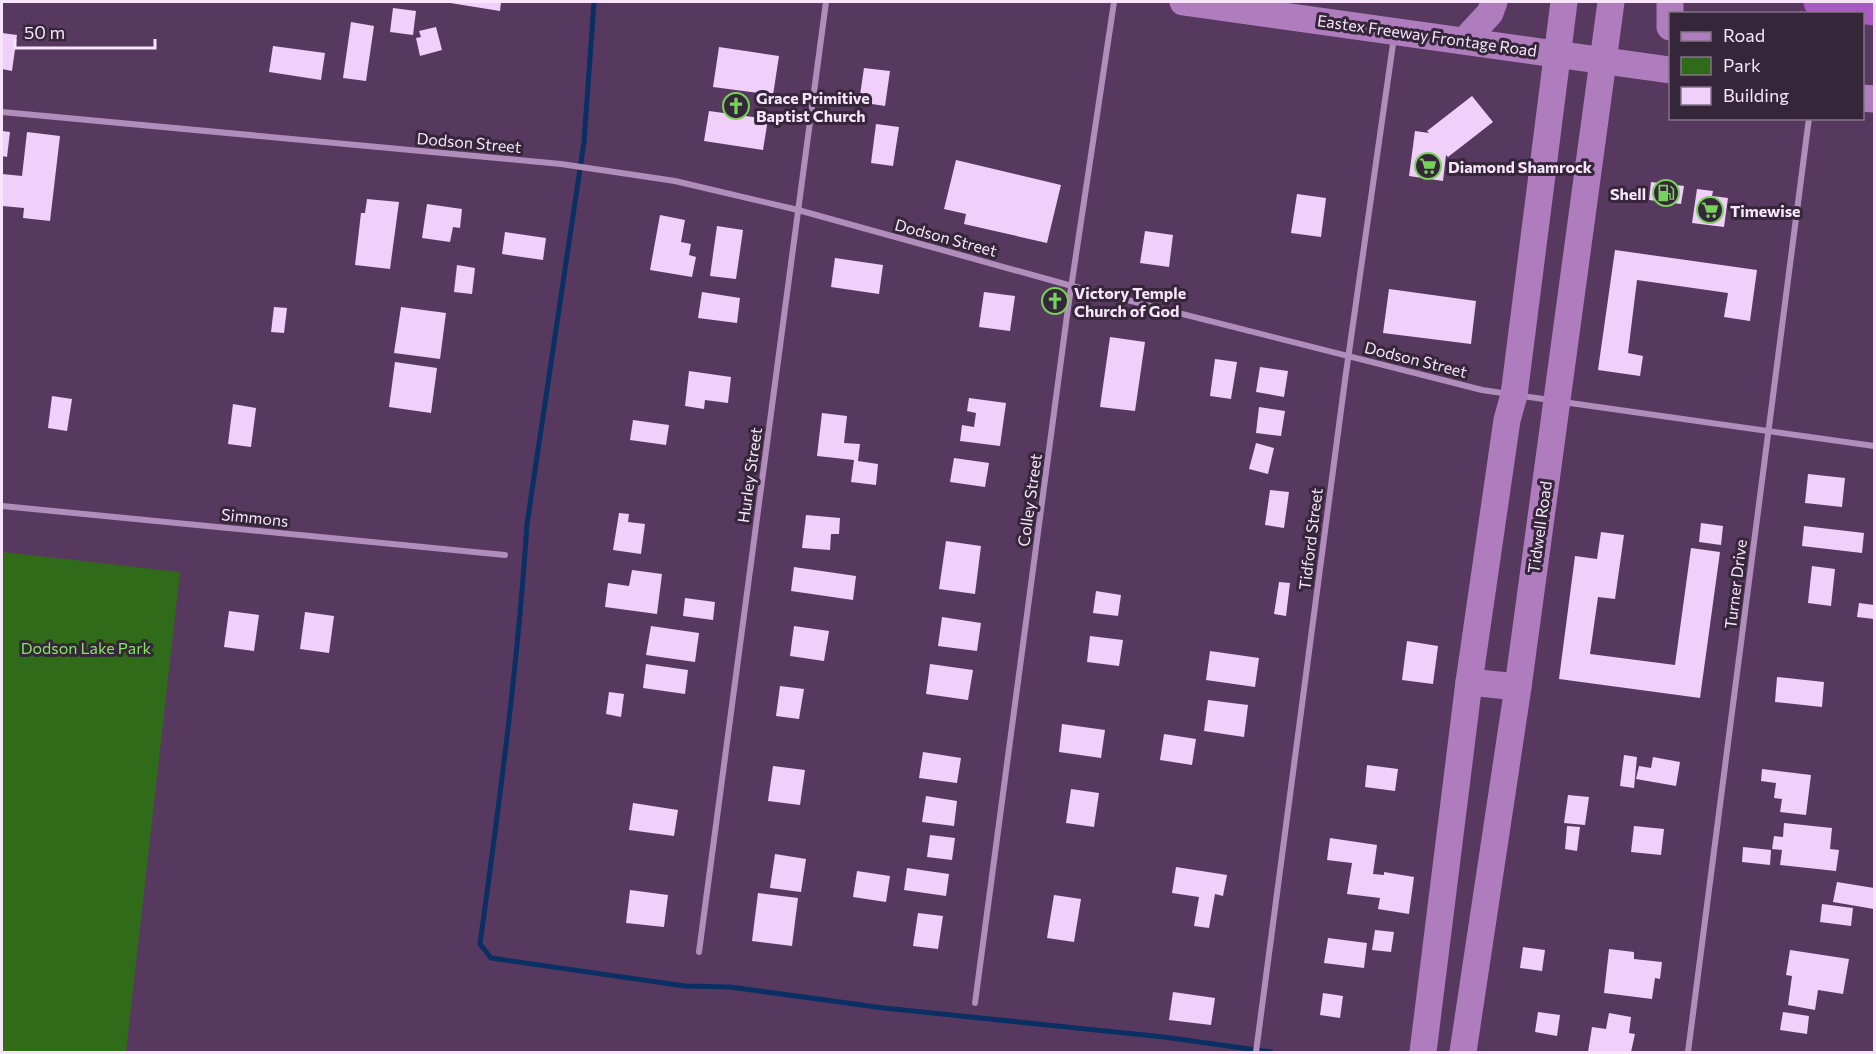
<svg xmlns="http://www.w3.org/2000/svg" width="1876" height="1054" font-family="Commissioner,sans-serif">
<style>
.green{fill:#306b19}
.lines{fill:none;stroke-linecap:round;stroke-linejoin:round}
.stream{stroke:#0a2f63;stroke-width:5}
.building{fill:#f0cffa}
.street{stroke:#b08dba;stroke-width:6}
.secondary{stroke:#af7dbd;stroke-width:27}
.highway{stroke:#ad59c5;stroke-width:33}
.labels{text-anchor:middle;dominant-baseline:central;stroke-width:6;stroke-linejoin:round;paint-order:stroke}
.street-label{font-size:16px;fill:#f8e5fd;stroke:#352739}
.poi-label{font-size:16px;font-weight:bold;fill:#f8e5fd;stroke:#352739;text-anchor:start}
.park-label{font-size:16px;fill:#82e85f;stroke:#352739}
</style>
<rect width="100%" height="100%" fill="#573960"/>
<path class="green" d="M2 552 180 572 126 1052H2Z"/>
<g class="lines">
<path class="stream" d="M594 2 584 142 527 524C518 665 499 805 480 944L491 958 685 986 730 987 884 1008 1164 1037 1271 1052"/>
</g>
<g class="building">
<path d="M444 2H501L500 11Z"/>
<path d="M393 8 416 11 413 35 390 32Z"/>
<path d="M351 22 374 26 366 81 343 78Z"/>
<path d="M436 27 442 50 420 56 416 38 421 37 419 31Z"/>
<path d="M2 33 17 35 12 71 2 69Z"/>
<path d="M273 46 325 53 321 80 269 72Z"/>
<path d="M719 47 779 56 773 95 713 87Z"/>
<path d="M864 68 890 71 885 106 859 102Z"/>
<path d="M1472 96 1493 122 1448 157 1446 155 1443 181 1409 176 1415 131 1429 133 1427 131Z"/>
<path d="M709 111 768 119 763 150 704 141Z"/>
<path d="M876 124 899 127 893 166 871 163Z"/>
<path d="M2 131 10 132 7 157 2 156Z"/>
<path d="M27 132 60 136 50 221 23 218 24 208 2 206V174L22 176Z"/>
<path d="M956 160 1061 185 1047 243 964 224 966 214 944 209Z"/>
<path d="M1651 182 1684 186 1681 204 1649 200Z"/>
<path d="M1697 189 1713 191 1712 196 1728 198 1724 227 1692 223Z"/>
<path d="M1297 194 1326 198 1321 237 1291 233Z"/>
<path d="M367 199 399 202 390 269 355 265 361 213H365Z"/>
<path d="M427 204 462 209 460 228 453 227 450 242 422 238Z"/>
<path d="M660 215 685 220 681 242 691 244 689 255 696 257 692 277 650 270Z"/>
<path d="M717 226 743 230 736 279 710 276Z"/>
<path d="M1145 231 1173 235 1169 267 1140 263Z"/>
<path d="M505 232 546 238 543 260 502 254Z"/>
<path d="M1615 250 1757 270 1750 321 1724 317 1728 293 1637 280 1628 353 1643 356 1640 376 1598 370Z"/>
<path d="M835 258 883 265 879 294 831 287Z"/>
<path d="M457 265 475 268 472 294 454 292Z"/>
<path d="M1389 289 1476 301 1471 344 1383 333Z"/>
<path d="M702 292 740 298 737 323 698 318Z"/>
<path d="M984 292 1015 296 1010 331 979 327Z"/>
<path d="M274 307 287 308 284 333 271 332Z"/>
<path d="M401 307 446 313 440 359 394 353Z"/>
<path d="M1110 337 1145 342 1135 411 1100 407Z"/>
<path d="M1215 359 1237 362 1231 399 1210 396Z"/>
<path d="M395 362 437 368 431 413 389 407Z"/>
<path d="M1260 367 1288 371 1284 397 1256 392Z"/>
<path d="M689 371 731 377 728 403 705 400 704 409 685 406Z"/>
<path d="M52 396 72 399 67 431 48 428Z"/>
<path d="M969 398 1006 403 1000 446 960 441 962 425 974 427 976 413 967 411Z"/>
<path d="M233 404 256 408 251 447 228 444Z"/>
<path d="M1259 407 1285 411 1281 436 1256 433Z"/>
<path d="M822 413 847 416 844 443 860 444 858 461 878 464 876 485 851 482 854 460 817 456Z"/>
<path d="M633 420 669 425 666 445 630 440Z"/>
<path d="M1256 443 1274 448 1268 474 1249 469Z"/>
<path d="M954 458 989 463 985 487 950 482Z"/>
<path d="M1808 474 1845 478 1842 507 1805 503Z"/>
<path d="M1270 490 1289 492 1284 528 1265 525Z"/>
<path d="M619 513 629 514 628 522 645 524 641 554 613 550Z"/>
<path d="M806 515 840 518 839 534H831L830 550 802 548Z"/>
<path d="M1701 523 1723 526 1721 545 1699 542Z"/>
<path d="M1804 526 1864 533 1862 553 1802 546Z"/>
<path d="M1601 532 1624 535 1615 599 1598 597 1590 654 1675 665 1691 548 1720 552 1700 698 1559 679 1575 556 1597 559Z"/>
<path d="M946 541 981 546 975 594 939 589Z"/>
<path d="M1812 566 1835 569 1831 606 1808 603Z"/>
<path d="M794 567 856 576 853 600 791 591Z"/>
<path d="M632 570 662 574 657 614 605 607 608 583 629 586Z"/>
<path d="M1279 582 1290 583 1286 616 1274 614Z"/>
<path d="M1096 591 1121 595 1118 616 1093 613Z"/>
<path d="M685 598 715 602 713 620 683 616Z"/>
<path d="M1859 603 1874 605V619L1857 617Z"/>
<path d="M229 611 259 615 254 651 224 647Z"/>
<path d="M305 612 334 616 329 653 300 649Z"/>
<path d="M942 617 981 623 977 651 938 646Z"/>
<path d="M651 626 699 633 695 662 646 655Z"/>
<path d="M794 626 829 631 824 661 790 656Z"/>
<path d="M1090 636 1123 640 1119 666 1087 662Z"/>
<path d="M1407 641 1438 646 1433 684 1402 680Z"/>
<path d="M1210 651 1259 658 1255 687 1206 680Z"/>
<path d="M646 664 688 670 685 694 643 688Z"/>
<path d="M930 664 973 670 968 700 926 694Z"/>
<path d="M1777 677 1824 682 1822 707 1775 702Z"/>
<path d="M780 686 804 689 799 719 776 716Z"/>
<path d="M609 692 624 694 621 717 606 714Z"/>
<path d="M1208 700 1248 705 1244 737 1204 731Z"/>
<path d="M1062 724 1105 730 1101 758 1059 752Z"/>
<path d="M1164 734 1196 739 1192 765 1160 760Z"/>
<path d="M923 752 961 758 957 783 919 778Z"/>
<path d="M1624 755 1637 757 1634 788 1620 786Z"/>
<path d="M1653 757 1680 762 1676 786 1636 779 1639 766 1651 768Z"/>
<path d="M1367 765 1398 769 1395 791 1365 787Z"/>
<path d="M773 766 805 770 800 805 768 801Z"/>
<path d="M1762 769 1811 775 1806 815 1780 812 1782 799 1774 798 1776 783 1761 781Z"/>
<path d="M1071 789 1099 793 1094 827 1066 823Z"/>
<path d="M1568 795 1589 797 1585 825 1564 823Z"/>
<path d="M926 796 957 801 954 826 922 822Z"/>
<path d="M633 803 678 810 674 836 629 830Z"/>
<path d="M1784 823 1832 828 1830 849 1839 850 1836 871 1780 865 1782 850 1772 849 1774 836 1783 837Z"/>
<path d="M1567 826 1580 827 1577 851 1565 849Z"/>
<path d="M1634 826 1664 829 1661 855 1631 852Z"/>
<path d="M930 835 955 838 952 860 927 857Z"/>
<path d="M1330 838 1377 845 1373 874 1384 875V872L1414 877 1409 914 1378 909 1380 898 1347 894 1352 863 1327 860Z"/>
<path d="M1743 847 1771 850 1770 865 1742 862Z"/>
<path d="M775 854 806 859 801 892 770 888Z"/>
<path d="M1176 867 1227 875 1223 896 1215 894 1209 928 1194 926 1199 897 1172 893Z"/>
<path d="M907 868 949 874 946 896 904 890Z"/>
<path d="M857 871 890 876 886 902 853 897Z"/>
<path d="M1837 882 1874 888V909L1833 902Z"/>
<path d="M630 890 668 895 664 927 626 923Z"/>
<path d="M758 893 798 898 792 946 752 941Z"/>
<path d="M1054 895 1081 899 1074 942 1047 938Z"/>
<path d="M1822 904 1853 908 1851 926 1820 922Z"/>
<path d="M918 913 943 916 938 949 913 946Z"/>
<path d="M1375 930 1394 932 1391 952 1372 950Z"/>
<path d="M1328 938 1367 943 1364 968 1324 963Z"/>
<path d="M1523 947 1545 950 1542 971 1520 968Z"/>
<path d="M1609 949 1634 952V959L1662 962 1660 979 1655 978 1652 999 1604 993Z"/>
<path d="M1790 950 1849 959 1843 994 1818 990 1815 1010 1788 1005 1792 976 1786 975Z"/>
<path d="M1173 992 1215 998 1211 1025 1169 1020Z"/>
<path d="M1323 993 1343 996 1340 1018 1320 1015Z"/>
<path d="M1538 1012 1560 1015 1557 1036 1535 1032Z"/>
<path d="M1783 1012 1809 1016 1807 1034 1780 1030Z"/>
<path d="M1609 1013 1631 1017 1629 1033 1635 1034 1631 1052H1588L1592 1027 1606 1029Z"/>
</g>
<g class="lines">
<g class="street">
<path d="M2 112 561 164 675 181 798 210 1072 286 1482 390 1509 394"/>
<path d="M1522 396 1550 400"/>
<path d="M1563 402 1874 446"/>
<path d="M2 506 505 555"/>
<path d="M699 952 826 2"/>
<path d="M975 1003 1068 308 1114 2"/>
<path d="M1256 1052 1345 380 1394 37"/>
<path d="M1688 1052 1809 118"/>
</g>
<g class="secondary">
<path d="M1183 2 1670 70"/>
<path d="M1670 2V27"/>
<path d="M1465 40 1490 13 1494 2"/>
<path d="M1862 98 1874 99"/>
<path d="M1469 682 1518 687"/>
<path d="M1423 1052 1469 682 1507 420 1514 395 1564 2"/>
<path d="M1463 1052 1518 687 1611 2"/>
</g>
<path class="highway" d="M1820 2 1874 9"/>
</g>
<defs>
<symbol id="church-ring" viewBox="-11 -11 22 22"><circle r="9.5" fill="#352739" stroke="#77d259" stroke-width="1.5"/><path d="M-1.2-6h2.4v3.5h3.3v2.4h-3.3V6h-2.4V-.1h-3.3v-2.4h3.3Z" fill="#77d259"/></symbol>
<symbol id="supermarket-ring" viewBox="-11 -11 22 22"><circle r="9.5" fill="#352739" stroke="#77d259" stroke-width="1.5"/><path d="M-6-5.5h2.5l.6 2H6L4.5 2H-2.5L-4.4-4H-6ZM-1.5 3.2a1.3 1.3 0 1 0 .1 0ZM3 3.2a1.3 1.3 0 1 0 .1 0Z" fill="#77d259"/></symbol>
<symbol id="fuel-ring" viewBox="-11 -11 22 22"><circle r="9.5" fill="#352739" stroke="#77d259" stroke-width="1.5"/><path d="M-5.5-6h7V0h2V4h1.3V-2.5L3-4.5l.8-.8L6-3V5H2.5V1h-1V6h-7ZM-4.2-4.7v3.2H.2V-4.7Z" fill="#77d259"/></symbol>
</defs>
<g fill-rule="evenodd">
<use href="#church-ring" x="721" y="91" width="30" height="30"/>
<use href="#supermarket-ring" x="1413" y="151" width="30" height="30"/>
<use href="#fuel-ring" x="1651" y="178" width="30" height="30"/>
<use href="#supermarket-ring" x="1695" y="195" width="30" height="30"/>
<use href="#church-ring" x="1040" y="286" width="30" height="30"/>
</g>
<g class="labels">
<g class="street-label">
<text transform="translate(1427 35) rotate(8)">Eastex Freeway Frontage Road</text>
<text transform="translate(469 142) rotate(5)">Dodson Street</text>
<text transform="translate(946 237) rotate(15)">Dodson Street</text>
<text transform="translate(1416 359) rotate(14)">Dodson Street</text>
<text transform="translate(749 475) rotate(-82)">Hurley Street</text>
<text transform="translate(1029 500) rotate(-82)">Colley Street</text>
<text transform="translate(255 517) rotate(6)">Simmons</text>
<text transform="translate(1539 527) rotate(-82)">Tidwell Road</text>
<text transform="translate(1310 539) rotate(-83)">Tidford Street</text>
<text transform="translate(1735 584) rotate(-83)">Turner Drive</text>
</g>
<g class="poi-label">
<text x="756" y="97">Grace Primitive<tspan x="756" dy="18">Baptist Church</tspan></text>
<text x="1448" y="166">Diamond Shamrock</text>
<text x="1646" y="193" text-anchor="end">Shell</text>
<text x="1730" y="210">Timewise</text>
<text x="1074" y="292">Victory Temple<tspan x="1074" dy="18">Church of God</tspan></text>
</g>
<g class="park-label">
<text x="86" y="647">Dodson Lake Park</text>
</g>
</g>
<rect width="1876" height="1054" fill="none" stroke="#f8e5fd" stroke-width="6"/>
<rect x="1669" y="12" width="195" height="108" fill="#352739" stroke="#837387" stroke-width="1.5"/>
<rect x="1681" y="32" width="30" height="9" fill="#af7dbd" stroke="#837387" stroke-width="1.5"/>
<text x="1723" y="42" font-size="18" fill="#f8e5fd">Road</text>
<rect x="1681" y="57" width="30" height="18" fill="#306b19" stroke="#837387" stroke-width="1.5"/>
<text x="1723" y="72" font-size="18" fill="#f8e5fd">Park</text>
<rect x="1681" y="87" width="30" height="18" fill="#f0cffa" stroke="#837387" stroke-width="1.5"/>
<text x="1723" y="102" font-size="18" fill="#f8e5fd">Building</text>
<path d="M15 39v9h140v-9" fill="none" stroke="#f8e5fd" stroke-width="3"/>
<text x="24" y="39" font-size="18" fill="#f8e5fd" stroke="#352739" stroke-width="4.5" paint-order="stroke">50 m</text>
</svg>
